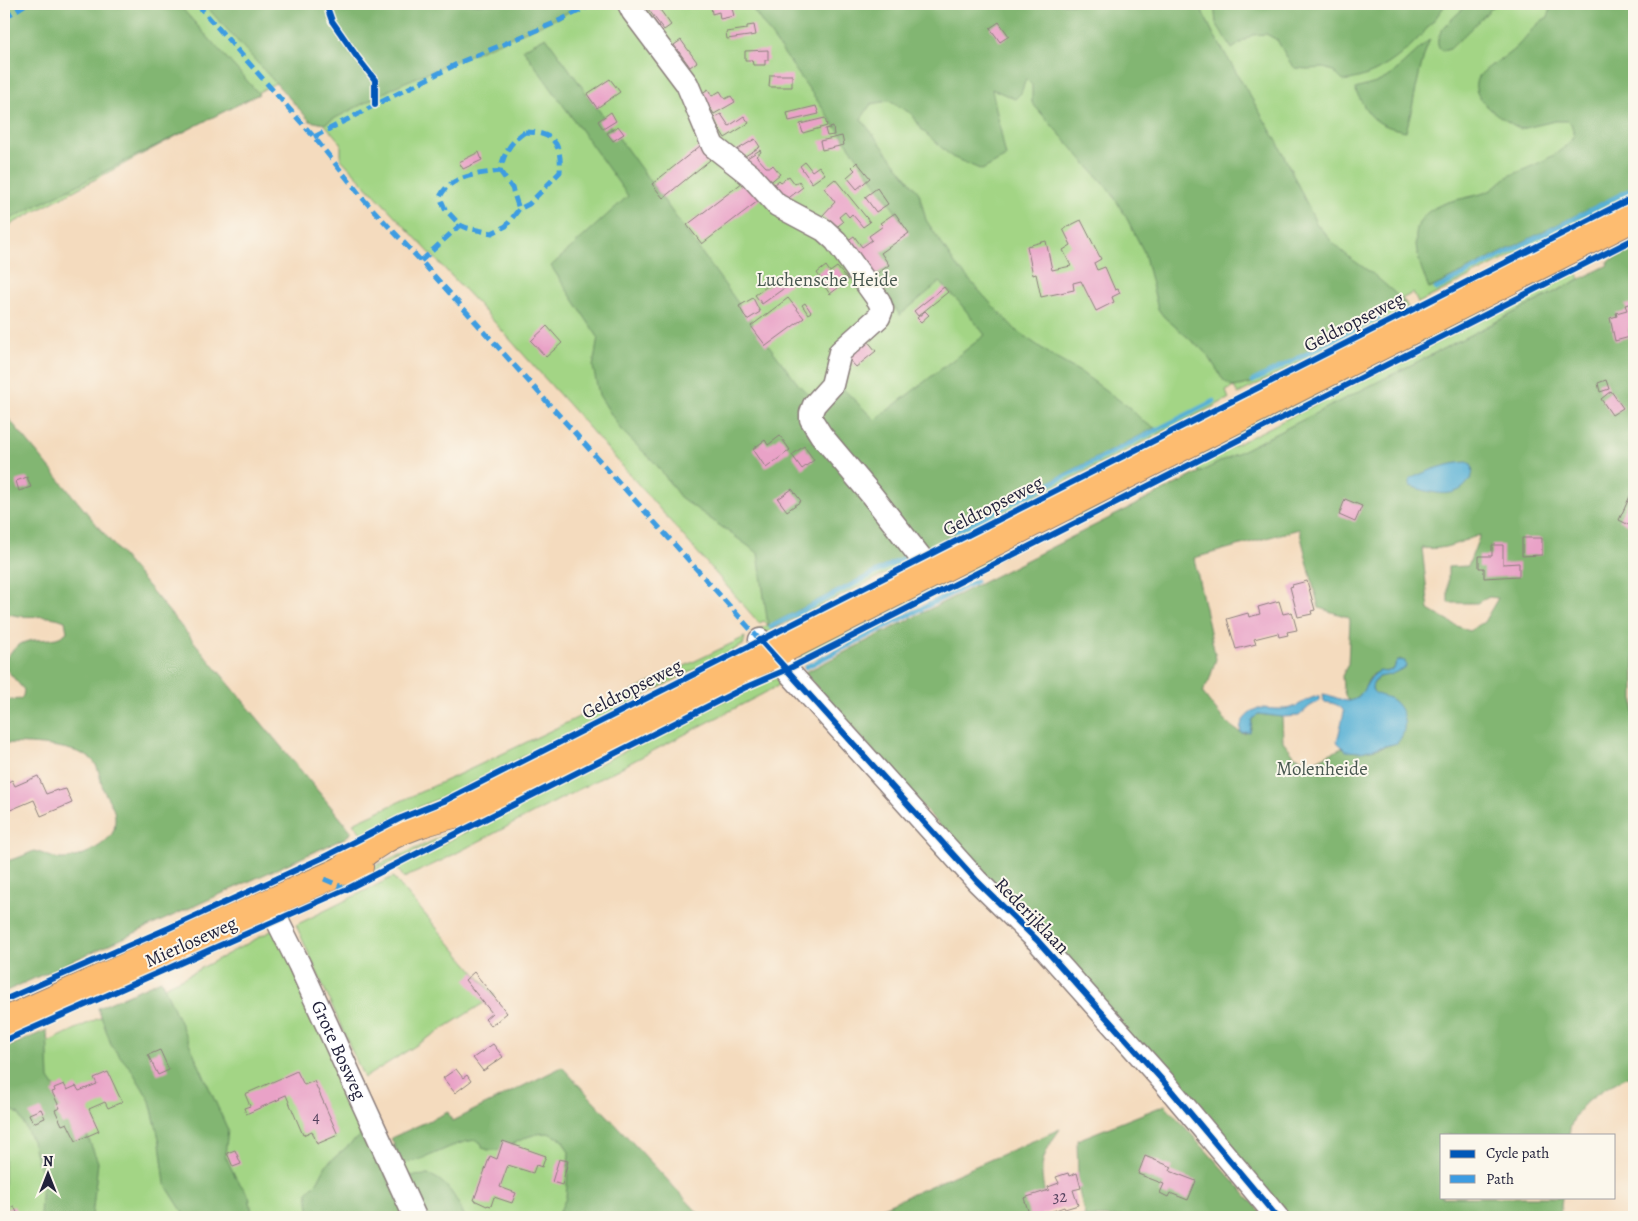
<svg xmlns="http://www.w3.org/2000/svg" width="1638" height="1221" font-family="Alegreya,serif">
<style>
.green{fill:#a3d585;stroke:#627c60}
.forest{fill:#82b672;stroke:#526c56;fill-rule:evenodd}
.water{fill:#58b1d5;stroke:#3d6a88}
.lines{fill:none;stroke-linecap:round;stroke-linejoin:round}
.stream{stroke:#58b1d5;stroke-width:5}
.building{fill:#e9a2c7}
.minor-casing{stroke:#8b7e7c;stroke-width:25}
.major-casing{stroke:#8b7e7c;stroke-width:30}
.minor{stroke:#fff;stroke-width:22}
.major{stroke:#fdbc6f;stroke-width:28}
.quiet{stroke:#3c9ce2;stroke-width:5;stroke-dasharray:10 5;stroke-linecap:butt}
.cycleway-casing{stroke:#fbf7ec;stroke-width:9}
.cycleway{stroke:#0057b8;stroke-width:6}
.labels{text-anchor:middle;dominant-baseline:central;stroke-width:4;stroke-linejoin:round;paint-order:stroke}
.number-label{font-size:16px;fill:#54425e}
.park-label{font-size:19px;fill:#495851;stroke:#fbf7ec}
.street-label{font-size:19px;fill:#22223b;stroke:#fbf7ec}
</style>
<rect width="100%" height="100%" fill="#fbf7ec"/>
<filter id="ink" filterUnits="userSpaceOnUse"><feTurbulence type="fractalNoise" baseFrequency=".02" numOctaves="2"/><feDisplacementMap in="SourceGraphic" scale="10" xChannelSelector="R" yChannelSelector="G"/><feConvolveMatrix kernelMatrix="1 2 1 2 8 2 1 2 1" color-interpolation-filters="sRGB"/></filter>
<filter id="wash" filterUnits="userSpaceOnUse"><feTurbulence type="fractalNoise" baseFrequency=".0096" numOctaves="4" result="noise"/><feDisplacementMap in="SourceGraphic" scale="20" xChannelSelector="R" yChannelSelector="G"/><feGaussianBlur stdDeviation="1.12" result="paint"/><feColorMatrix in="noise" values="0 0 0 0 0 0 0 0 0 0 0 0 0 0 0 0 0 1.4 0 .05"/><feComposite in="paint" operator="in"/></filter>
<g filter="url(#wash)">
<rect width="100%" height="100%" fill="#f4dbbe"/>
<g class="green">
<path d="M4 4H1634V181L1429 289 1634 186V194L1420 302 1418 303 1413 293 1232 385 1253 382 1252 380 1255 378 1405 302 1408 308 1238 394 1234 387 1226 391 1229 399H1228L923 554 921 551 957 532 959 528 1154 428 768 619 769 625 911 552 915 559 766 633 757 630 768 625 764 621 759 623 577 414 478 304 341 159V143L314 112 283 79 4 228Z"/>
<path d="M1561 264 1571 267 1193 459 1197 449Z"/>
<path d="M1577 271 1580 279 1199 473 1196 465Z"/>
<path d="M1172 462 1180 466 1069 522 1068 521 1092 502Z"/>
<path d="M1011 550 1012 551 799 659 802 650 980 559Z"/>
<path d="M745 637 743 645 452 793 402 814 362 834 353 823 475 767Z"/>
<path d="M741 654 738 662 350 854 271 889 272 887 276 883 448 802Z"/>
<path d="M759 671 769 674 717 699 435 843 388 864 348 884 343 882V880L435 840 468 819Z"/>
<path d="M777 677 783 681 776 687 443 860 404 878 396 866 436 847 745 690Z"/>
<path d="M393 877 495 996 364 1078 296 925Z"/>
<path d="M284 924 388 1147 580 1091 692 1217H4V1063L179 980Z"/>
</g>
<g class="forest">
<path d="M4 4H178L259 94 4 222Z"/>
<path d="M204 4H584L557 18 403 83 324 124 310 121Z"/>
<path d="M749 4H890L893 6 897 4H1201L1203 13 1214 35 1278 143 1316 223 1334 244 1350 258 1373 274 1405 302 1255 378 1253 380V383L1234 387 1224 381 1207 354 1164 317 1158 309 1144 252 1125 215 1111 192 1032 103V85L1026 79 1021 93 1015 99 992 89 1006 157 982 170 952 157 922 130 912 114 889 101 871 104 861 119 919 193 926 220 955 264 993 306 1017 331 1057 359 1082 373 1130 408 1144 422 1155 428 959 528 958 532 921 551 817 414 836 382 875 420 985 335 959 302 940 282 900 315 855 253 900 218Z"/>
<path d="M1214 4H1381L1391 6 1396 4H1446C1421 39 1388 76 1343 81L1333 71 1324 68 1307 69 1295 68 1291 64 1277 40 1266 34 1252 35 1232 49 1216 23Z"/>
<path d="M1468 4H1496L1450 49 1442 51C1426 36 1459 14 1468 4Z"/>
<path d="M1552 4H1580L1591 6 1603 4H1634V186L1429 289C1422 271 1410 241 1419 223 1423 215 1429 211 1436 207 1451 199 1471 198 1487 192 1495 189 1501 180 1509 176 1524 169 1595 144 1568 121H1555L1521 129C1504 120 1458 94 1483 72 1491 64 1503 59 1512 51 1525 41 1533 24 1548 17Z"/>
<path d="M546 37 761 335 798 384 810 396 806 402 799 420 819 440 913 551 768 626 758 553 680 497 656 464 621 430 599 395 593 367 598 337 551 266 628 196 523 49Z"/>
<path d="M1430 39C1418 68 1415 101 1406 131 1376 126 1368 117 1355 89L1376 83 1390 76Z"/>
<path d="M1634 248V1073C1608 1087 1573 1101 1569 1135H1442V1197H1562L1560 1217H1288L804 673 1608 265 1607 262ZM1299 529 1319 608 1348 617 1350 620 1348 664 1342 676 1343 688 1346 698 1350 701C1354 699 1358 697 1361 694 1366 688 1367 678 1374 674 1381 670 1387 673 1394 669L1396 662 1401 659 1402 669 1378 677 1372 686 1373 692 1377 694 1396 743C1383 747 1354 757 1342 748L1312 762 1295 756 1283 741 1282 717 1258 714 1252 720 1251 729 1245 734C1229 730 1212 705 1202 692L1209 681 1216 659 1194 558ZM1480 535 1468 566 1448 567V603H1477L1489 597 1498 598 1484 622 1469 631 1455 625 1429 610 1422 548C1446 551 1458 542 1480 535Z"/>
<path d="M4 413 352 832 345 838 4 992V862L20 857 34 851C43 853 51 858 60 859 76 860 105 847 113 832 115 828 115 821 115 817 115 808 107 798 103 789 100 779 99 764 90 758 68 744 29 744 4 743V698L12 700 20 699 23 696 24 690 6 669 4 662C24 626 49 649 67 632L65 621C46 612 23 621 4 612Z"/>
<path d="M161 980 228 1130 225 1155 236 1178 249 1196 253 1217H186L165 1184 160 1143 150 1101 131 1069 112 1047 98 1008Z"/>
<path d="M47 1030 49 1079 87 1135 98 1162 92 1217H40L42 1178 32 1141 19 1114 4 1106V1049Z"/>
<path d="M562 1067 702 1217H557L566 1198 569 1152 562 1139 548 1133 537 1134 527 1137 500 1150H488L483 1148 481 1143 476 1140C450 1142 429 1161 403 1163L391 1138 448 1112 452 1121Z"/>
<path d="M1165 1105 1266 1217H1078L1085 1216 1076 1179 1078 1175 1077 1140Z"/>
<path d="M1060 1129C1037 1162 1040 1168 1047 1206L1030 1212 1031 1217H860Z"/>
<path d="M365 1131 405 1217H310L307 1192 318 1181 326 1165Z"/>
<path d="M429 1175C448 1181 457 1200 465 1217H428L409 1176Z"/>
</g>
<g class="water">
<path d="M1467 462 1471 464C1474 471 1473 476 1468 482 1455 501 1428 492 1410 486V479C1426 471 1448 463 1467 462Z"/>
<path d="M1399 660 1405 661 1406 667 1390 675 1378 677C1375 681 1370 686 1373 691 1377 696 1386 696 1391 699 1406 709 1409 731 1397 743L1361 752 1346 751 1337 742 1344 712C1340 704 1332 703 1324 702L1323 694C1332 695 1344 702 1350 701 1366 697 1365 677 1380 671L1386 672 1394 669 1396 662Z"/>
<path d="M1319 696V701L1309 707 1299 716 1282 717 1258 714 1252 720 1250 732 1241 733C1238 721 1249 713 1258 708 1270 708 1283 711 1294 707 1303 703 1310 697 1319 696Z"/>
</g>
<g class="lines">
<g class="stream">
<path d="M1436 289 1634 188"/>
<path d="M1253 381 1380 317"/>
<path d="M957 531 1214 401"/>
<path d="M771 627 906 557"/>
<path d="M806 667 976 581"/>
</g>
</g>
<g id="blocks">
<g class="building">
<path d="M654 4H656L671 25 664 30 648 9Z"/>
<path d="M723 4H731L734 16 720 19 719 12 712 14 711 6Z"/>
<path d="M999 22 1009 36 1000 42 990 28Z"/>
<path d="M754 25 756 35 727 39 726 32 747 29V26Z"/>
<path d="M681 40 697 62 690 67 674 45Z"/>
<path d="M768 50V60H765V65H753L752 60H745V51Z"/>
<path d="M770 75H792V87H769Z"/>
<path d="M610 79 620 92 597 108 587 94Z"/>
<path d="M708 89 712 96 720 91 725 99 731 96 735 102 714 114 701 94Z"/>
<path d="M816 106 819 114 789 121 787 113Z"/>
<path d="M611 112 616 121 603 129 598 121Z"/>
<path d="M721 114 729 126 744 116 749 123 725 138 713 118Z"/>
<path d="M825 118 827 126 803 133 800 124Z"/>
<path d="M618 126 624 134 613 141 607 133Z"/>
<path d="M833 127 834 135 827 136 825 129Z"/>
<path d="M842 136 844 145 822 150 820 141Z"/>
<path d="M755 139 760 147 740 159 735 151Z"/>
<path d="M700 146 710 160 663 198 652 184Z"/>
<path d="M760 150 761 152 756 156 766 167H771L773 165 780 174 767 185 742 161Z"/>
<path d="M479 152 482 160 463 169 459 162Z"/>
<path d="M805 162 812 171 819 166 825 174 812 183 800 166Z"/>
<path d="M857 162 870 178 857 189 847 177 855 170 852 167Z"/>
<path d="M789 176 795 184 799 181 803 187 786 200 772 186 779 180 781 182Z"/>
<path d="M747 179 762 198 702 244 687 225Z"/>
<path d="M835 179 870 222 863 227 852 214 849 217 845 212 839 217 843 222 834 229 822 216 835 202 824 188Z"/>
<path d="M877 188 888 204 876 212 865 197Z"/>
<path d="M895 213 909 233 881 253 889 265 870 279 844 243 854 236 862 247 872 240 869 236 883 226 880 223Z"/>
<path d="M1081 220 1101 259 1094 263 1097 270 1105 267 1115 290 1118 289 1120 293 1112 297 1114 302 1096 311 1081 281 1073 283 1074 290 1041 297 1036 274 1033 275 1027 246 1046 241 1052 270 1071 266 1063 250 1071 245 1063 229Z"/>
<path d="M826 266 830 272 837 267 848 280 830 294 820 280 821 279 817 273Z"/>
<path d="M784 274 790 284 762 304 755 295Z"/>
<path d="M944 287 948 292 918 316 914 311Z"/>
<path d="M753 298 760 312 747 320 739 306Z"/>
<path d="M788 298 804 318 766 346 751 326Z"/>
<path d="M805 303 811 312 808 314 802 305Z"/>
<path d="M1634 303V328L1628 329 1630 337 1615 341 1610 318 1617 316 1616 313 1627 310 1625 305Z"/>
<path d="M925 311 929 315 921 322 917 318Z"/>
<path d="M547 326 562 343 546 357 531 341Z"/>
<path d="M866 339 876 351 856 367 846 356Z"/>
<path d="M1606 380 1609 389 1600 392 1598 383Z"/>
<path d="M1611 391 1623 408 1612 415 1601 399Z"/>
<path d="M780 436 790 450 766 468 753 449 765 440 768 445Z"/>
<path d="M804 446 814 460 802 469 792 455Z"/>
<path d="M27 477 31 487 19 491 16 481Z"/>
<path d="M792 489 801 501 787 511 778 499Z"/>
<path d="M1632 492 1634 493V514L1629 525 1619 520Z"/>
<path d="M1345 499 1362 506 1355 522 1339 515Z"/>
<path d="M1522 538H1542V555L1522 556Z"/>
<path d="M1492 545H1503V564L1519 563V576L1484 578V568H1479V556H1492Z"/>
<path d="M1307 581 1315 610 1311 611 1312 614 1298 617 1290 587 1293 586 1292 585Z"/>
<path d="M1279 601 1283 614 1292 612 1297 630 1287 632 1288 635 1279 637 1278 633 1254 639 1256 644 1236 649 1227 619 1248 613 1249 617 1260 614 1258 607Z"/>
<path d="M38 776 46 794 57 790 58 791 66 789 72 803 41 816 34 800 8 811 4 801V790L8 788 6 783 12 780 15 786Z"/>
<path d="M474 972 507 1013 491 1026 485 1019 492 1013 465 980Z"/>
<path d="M493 1044 503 1057 483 1071 473 1058Z"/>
<path d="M160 1050 169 1070 158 1075 148 1055Z"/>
<path d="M456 1069 463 1078 467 1075 471 1081 455 1093 443 1078Z"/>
<path d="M297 1071 304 1085 314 1081 338 1135 317 1144 312 1131 303 1135 286 1095 279 1098 280 1099 246 1114 244 1108 250 1106 245 1094Z"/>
<path d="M108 1072 122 1102 108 1108 105 1102 89 1109 99 1131 76 1141 67 1123 62 1125 55 1110 60 1108 52 1092 55 1091 54 1088 64 1084 67 1090 76 1086 79 1091 97 1084 94 1078Z"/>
<path d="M41 1109 45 1118 33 1123 29 1114Z"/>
<path d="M503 1141 546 1156 542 1167 536 1165 533 1173 508 1165 500 1187 516 1193 512 1203 494 1197 491 1206 488 1205 487 1206 474 1200 490 1156 497 1159Z"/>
<path d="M235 1150 241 1164 233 1167 227 1153Z"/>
<path d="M1145 1156 1172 1167 1170 1171 1196 1181 1188 1200 1170 1193 1168 1197 1160 1193 1164 1184 1138 1174Z"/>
<path d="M559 1159 568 1161 562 1185 552 1182Z"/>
<path d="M1068 1173 1069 1176 1077 1173 1081 1188 1073 1190 1078 1205 1065 1209 1064 1207 1036 1217H1030L1024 1198 1049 1190 1048 1187 1059 1183 1056 1177Z"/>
<path d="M14 1206 19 1217H4V1210Z"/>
</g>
</g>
</g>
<g filter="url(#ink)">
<use href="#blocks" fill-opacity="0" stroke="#8b7e7c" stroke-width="1"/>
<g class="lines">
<defs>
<g id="minor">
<path d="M629 4 633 12 687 84 713 146 750 175 777 205 824 230 836 241 879 301 882 309 879 317 840 352 832 385 814 405 811 413V419L821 435 870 493 922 559 931 575"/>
<path d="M760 640 977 881 1037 940 1164 1082 1277 1217"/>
<path id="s1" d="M269 904 299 964 415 1217"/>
</g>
<g id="major">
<path d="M341 871C351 863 361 854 372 847 398 828 432 819 462 812L1634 217"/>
<path d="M4 1022 341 871 359 867"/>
</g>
</defs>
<use href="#minor" class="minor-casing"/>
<use href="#major" class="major-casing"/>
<use href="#minor" class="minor"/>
<use href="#major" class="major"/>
<g class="quiet">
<path d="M197 4 314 137 365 201 421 261 760 640"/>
<path d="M4 18 26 4"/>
<path d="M525 132C554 132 562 144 560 172L529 204 519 209 506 226 492 233 467 228 460 225 445 209 440 197C450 175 479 174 500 171 504 153 510 142 525 132Z"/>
<path d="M314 137 375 105 463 61 552 24 594 4"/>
<path d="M500 171 512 188 519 209"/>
<path d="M421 261 460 225"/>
<path d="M324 879 347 889"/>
</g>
<defs>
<g id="cycleway">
<path d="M326 4 332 21 357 57 375 80V105"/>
<path d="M760 640 977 881 1037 940 1164 1082 1277 1217"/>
<path d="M4 1000 169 928 322 858 401 818 444 801 1634 197"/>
<path d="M4 1041 347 889 744 688 786 670 1634 239"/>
</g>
</defs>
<use href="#cycleway" class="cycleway-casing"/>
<use href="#cycleway" class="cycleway"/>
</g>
</g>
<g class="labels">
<g class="number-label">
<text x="316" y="1117">4</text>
<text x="1060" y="1197">32</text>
</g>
<g class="park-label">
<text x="827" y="280">Luchensche Heide</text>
<text x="1322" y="769">Molenheide</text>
</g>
<g class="street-label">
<text transform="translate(1354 322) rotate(-27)">Geldropseweg</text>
<text transform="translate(993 506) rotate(-27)">Geldropseweg</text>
<text transform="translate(632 689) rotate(-27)">Geldropseweg</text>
<text transform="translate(1032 916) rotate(46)">Rederijklaan</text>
<text transform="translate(191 942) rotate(-24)">Mierloseweg</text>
<text stroke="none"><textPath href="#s1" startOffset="162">Grote Bosweg</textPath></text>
</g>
</g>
<rect width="1638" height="1221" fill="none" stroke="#fbf7ec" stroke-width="20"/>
<rect x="1440" y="1134" width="175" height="65" fill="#fbf7ec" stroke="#a4a2a5"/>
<rect x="1450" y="1150" width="25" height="8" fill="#0057b8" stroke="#a4a2a5"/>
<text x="1486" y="1158" font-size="15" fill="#22223b">Cycle path</text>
<rect x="1450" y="1175" width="25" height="8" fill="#3c9ce2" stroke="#a4a2a5"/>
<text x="1486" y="1184" font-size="15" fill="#22223b">Path</text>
<g transform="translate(48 1174)" stroke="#fbf7ec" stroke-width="4" paint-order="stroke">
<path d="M0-4L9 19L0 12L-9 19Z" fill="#22223b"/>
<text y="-8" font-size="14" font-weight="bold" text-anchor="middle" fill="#22223b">N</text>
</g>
</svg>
